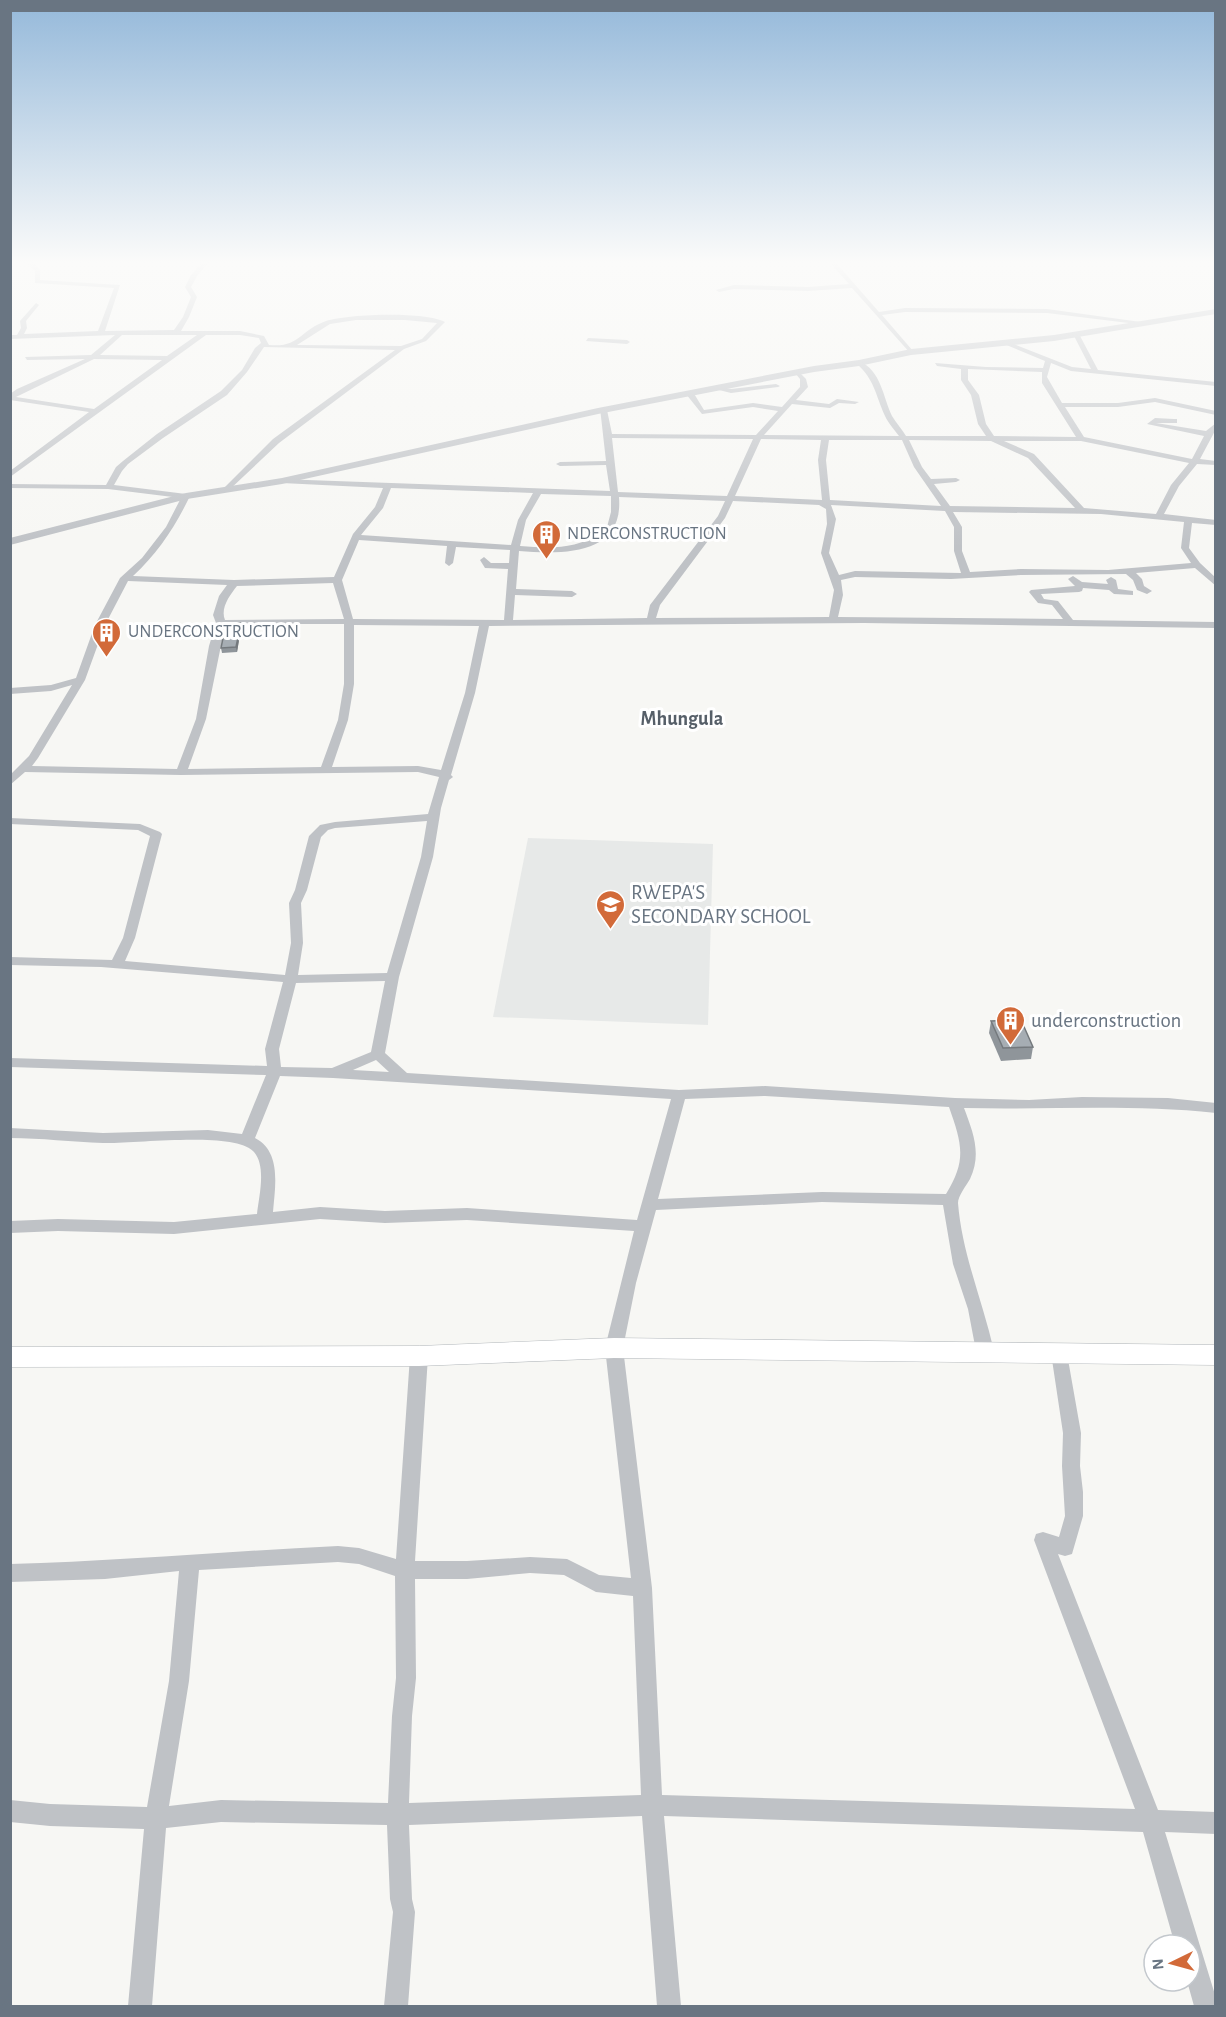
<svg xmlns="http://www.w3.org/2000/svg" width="1226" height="2017" font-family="'Alegreya Sans',sans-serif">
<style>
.built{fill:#e7e9e8}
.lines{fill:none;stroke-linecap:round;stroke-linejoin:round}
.secondary-casing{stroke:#b1b6ba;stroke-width:1}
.minor{fill:#bfc2c6;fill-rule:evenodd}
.tertiary{fill:#bfc2c6;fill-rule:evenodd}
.secondary{fill:#fff;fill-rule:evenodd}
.wall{fill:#8f959a}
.shaded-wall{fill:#74797d}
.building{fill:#a6adb3;stroke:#74797d;stroke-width:1.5}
.labels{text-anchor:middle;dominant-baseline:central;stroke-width:6;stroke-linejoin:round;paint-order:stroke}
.far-poi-label{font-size:18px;fill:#697582;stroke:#fff;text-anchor:start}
.far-quarter-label{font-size:20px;font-weight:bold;fill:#565f68;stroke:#fff}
.poi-label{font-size:21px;fill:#697582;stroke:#fff;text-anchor:start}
</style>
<rect width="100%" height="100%" fill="#f7f7f4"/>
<path class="built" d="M528 838 713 844 708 1025 493 1017Z"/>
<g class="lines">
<defs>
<path id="secondary" d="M614 1338 1216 1345V1365L614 1358 419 1366 10 1367V1347L419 1346Z"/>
</defs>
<use href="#secondary" class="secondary-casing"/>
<g class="minor">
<path d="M28 264H35L40 270V280L120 285 105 331 174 330 183 317 191 297 185 287 191 275 201 264H207L197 276 191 287 197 297 189 317 181 331H240L264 336 269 345C300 348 300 330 326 321 348 314 425 311 445 322L426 341 404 349 279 443 228 491 224 489 225 487 273 439 395 350 264 347 247 372 227 395 163 438 128 464 122 471 114 485 186 494 190 496C175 527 158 553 133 576L234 580 334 577 353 534 375 507 383 488 282 483 278 481 279 479 610 491 606 465 560 466 556 464 560 462 606 461 600 408 607 410 612 434 756 435 778 411 753 407 702 414 686 394 693 392 704 410 753 403 782 407 800 387V379L795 373 798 371 806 379 808 387 796 400 829 404 837 399 859 402 855 404 839 403 830 408 792 404 764 435 899 436C894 429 888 423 885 416 875 394 875 380 856 363L859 361C881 370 883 397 892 416 896 423 902 429 906 436H986L978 424 971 395 961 380V369L937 366 935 363 986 367 1043 368 1045 361 1004 344 1006 341 1072 367 1091 369 1073 334 1076 332 1079 334 1098 370 1216 382V386L1071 371 1051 363 1047 377 1062 403H1118L1155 398 1216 411V415L1155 402 1118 407H1065L1084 437 1192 459 1204 436 1147 424 1155 418 1174 419H1177V423H1156L1206 431 1216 423V429L1200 459 1216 461V465L1197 464 1179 486 1164 514 1216 520V525L1192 523 1189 548 1200 563 1216 578V586L1195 568 1136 573 1142 579 1144 586 1152 591 1147 594 1137 590 1133 580 1126 574 1021 575 951 579 855 577 841 580 843 595 838 617 1063 619 1052 605 1038 603 1029 592 1031 590 1075 586 1068 579 1073 576 1082 582 1108 584 1106 580 1111 577 1116 580 1118 589 1133 591V595L1114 594 1109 590 1083 588 1082 591 1079 592 1041 594 1044 599 1058 601 1073 620 1216 622V628L864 623 489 626 475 693 451 775 453 777 449 780 441 808 433 857 399 977 385 1053 407 1073 679 1090 765 1086 955 1098 1029 1100 1082 1097 1168 1098 1216 1103V1113C1132 1104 1048 1110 964 1108 973 1132 982 1154 970 1179 966 1186 958 1196 958 1203 962 1254 983 1302 994 1351L991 1356 985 1358 979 1356 976 1351 968 1309 953 1264 943 1205 822 1202 656 1210 636 1283 623 1348 652 1588 662 1795 1135 1809 1034 1540 1036 1534 1043 1532 1059 1537 1065 1516 1062 1466 1063 1433 1051 1353 1054 1348 1060 1346 1066 1348 1081 1433 1080 1466 1083 1492V1516L1072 1554 1065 1556 1058 1554 1158 1810 1216 1812V1834L1165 1832 1216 1998V2006H1194L1187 1981H1190V1945H1175L1143 1832 664 1816 681 2006H657L642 1816 409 1825 412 1899 415 1912 408 2006H384L393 1912 390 1899 387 1825 221 1822 166 1828 152 2006H128L144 1829 50 1826 10 1822V1800L50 1804 147 1807 169 1681 179 1571 105 1579 10 1582V1564C120 1561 229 1551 338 1546L359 1548 396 1559 410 1356 413 1351 419 1349 425 1351 428 1356 415 1561H467L530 1557 567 1559 599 1575 631 1578 605 1348 634 1231 467 1220 385 1223 320 1219 174 1234 58 1231 10 1233V1221L58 1219 174 1222 257 1214C259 1196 267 1165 253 1151 233 1131 133 1144 103 1143 72 1142 41 1138 10 1138V1128L103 1133 208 1130 242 1134 266 1075 10 1067V1058L267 1066 265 1049 283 982 101 967 10 965V957L112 960 123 938 150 836 138 830 10 824V818L140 824 160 832 162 834 135 938 125 961 285 975 291 943 289 903 295 890 309 836 320 825 335 822 428 814 439 777 418 772 181 775 25 772 10 785V775L29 756 72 685 51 691 10 694V688L51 685 76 678 95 625 120 578 142 558 166 527 181 498 108 489 10 488V484L106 485 116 467 123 461 157 434 221 391 242 370 255 348 261 343 259 338 240 335H206L10 477V471L89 412 10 400V394L17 389 85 359 27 360 25 357 91 355 115 335 10 339V335H17L21 328 20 321 36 303 39 305 26 321 27 328 24 334 98 331 114 288 35 283V271ZM356 320H405L437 323 422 339 401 346 297 345 330 324ZM122 335H197L167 356 100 355ZM94 359 162 360 94 409 16 397ZM968 369 1042 372V383L1076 437 994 436 986 424 979 395 968 380ZM612 438 753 439 727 496 618 492ZM761 439 821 440 818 460 822 500 735 496ZM829 440H902L914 467 941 506 830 500 826 460ZM909 440 991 441 1028 458 1075 508 950 506 934 484 956 482 960 480 956 478 931 479 922 467ZM1004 441H1081L1189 463 1171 485 1156 514 1084 508 1034 454ZM391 488 533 493 518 520 511 545 361 535 383 508ZM541 494 611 496V512L607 527 580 528V532L601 533C574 550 550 548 520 546L526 520ZM619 497 725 501 718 516 650 605 647 618 513 620 515 595 572 597 577 594 572 591 516 589 519 551C561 554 624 557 619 497ZM733 501 819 505 826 509 827 524 821 553 834 590 829 617 656 618 660 605 725 518ZM831 505 945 511 954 527V551L961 573 855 571 839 575 829 553 836 519ZM953 512 1101 514 1184 522 1181 548 1191 563 1108 570 1021 569 970 572 962 551V527ZM359 540 447 546 445 563 449 566 453 563 456 547 510 550 509 563H491L484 557 480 560 485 568 508 569 504 620 353 619 342 580ZM128 581 227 585 219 596 213 615 216 623 209 646 196 719 177 769 32 766 38 758 85 680 105 625ZM333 583 344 619 225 620C220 608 230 595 237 586ZM294 624H344V684L338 720 321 767 188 769 206 719 225 626ZM354 625 479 626 465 693 441 770 418 766 332 767 348 720 354 684ZM427 821 421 857 387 973 298 975 303 943 301 903 307 890 321 837 328 830 335 828ZM385 981 371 1052 332 1068 281 1067 279 1049 296 983ZM376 1060 389 1072 353 1070ZM280 1076 333 1078 671 1099 637 1220 467 1208 385 1211 320 1207 273 1212C275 1187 282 1152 255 1138ZM765 1096 949 1107C962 1144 967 1160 946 1194L822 1192 658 1199 685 1099ZM338 1562 359 1564 395 1576 396 1678 392 1716 388 1803 221 1800 169 1806 189 1681 199 1570ZM530 1573 564 1575 596 1592 633 1596 641 1795 409 1803 412 1716 416 1678 415 1579H467Z"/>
<path d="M831 264H837L879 312 905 308 1047 309 1148 323 1145 325 1047 313 905 312 882 315 913 351 911 354 852 288 808 291 734 289 719 292 716 290 734 285 808 287 849 284Z"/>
<path d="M588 338 627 340 630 342 627 344 586 341Z"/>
<path d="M776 384 780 386 778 387 731 393 715 389 719 387 731 389Z"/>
</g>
<path class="tertiary" d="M1216 309V314L1054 341 911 355 859 366 814 372 598 414 282 484 187 499 10 545V538L186 493 282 478 598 408 814 366 859 360 911 349 1054 335Z"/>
<use href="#secondary" class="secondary"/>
</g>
<g class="wall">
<path d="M241 628 237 652 222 653 221 648Z"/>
<path d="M991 1021 1033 1047 1031 1059 1001 1061 989 1033Z"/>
</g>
<path class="shaded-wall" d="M241 623V628L237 652 236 647Z"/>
<g class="building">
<path d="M226 623H241L236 647 221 648Z"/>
<path d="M1021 1020 1033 1047 1003 1048 991 1021Z"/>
</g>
<linearGradient id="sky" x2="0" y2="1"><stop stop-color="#95b9da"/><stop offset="0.48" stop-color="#fbfbfa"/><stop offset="1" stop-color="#fbfbfa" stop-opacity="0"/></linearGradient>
<rect width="1226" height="547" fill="url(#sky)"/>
<defs>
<symbol id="building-pin" viewBox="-11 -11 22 30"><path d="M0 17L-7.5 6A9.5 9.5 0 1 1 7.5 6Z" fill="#d26a39" stroke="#fff"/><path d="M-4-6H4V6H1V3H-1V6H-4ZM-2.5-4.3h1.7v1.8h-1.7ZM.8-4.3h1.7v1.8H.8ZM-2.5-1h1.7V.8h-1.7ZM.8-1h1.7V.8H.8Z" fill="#fff"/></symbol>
<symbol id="school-pin" viewBox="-11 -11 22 30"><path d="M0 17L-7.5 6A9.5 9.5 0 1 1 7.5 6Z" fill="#d26a39" stroke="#fff"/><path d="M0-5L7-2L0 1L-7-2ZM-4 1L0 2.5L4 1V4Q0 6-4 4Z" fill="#fff"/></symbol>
</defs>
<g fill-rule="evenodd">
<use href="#building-pin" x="530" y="518" width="33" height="45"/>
<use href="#building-pin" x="90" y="616" width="33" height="45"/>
<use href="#school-pin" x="594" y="888" width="33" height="45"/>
<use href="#building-pin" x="994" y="1004" width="33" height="45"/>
</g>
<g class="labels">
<g class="far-poi-label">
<text x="567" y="534">NDERCONSTRUCTION</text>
<text x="128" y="632">UNDERCONSTRUCTION</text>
</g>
<g class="far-quarter-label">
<text x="682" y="719">Mhungula</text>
</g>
<g class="poi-label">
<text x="631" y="892">RWEPA'S<tspan x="631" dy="24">SECONDARY SCHOOL</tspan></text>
<text x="1031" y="1020">underconstruction</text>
</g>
</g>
<rect width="1226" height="2017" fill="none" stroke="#697582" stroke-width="24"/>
<g transform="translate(1172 1963) rotate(265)"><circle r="28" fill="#ffffff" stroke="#c3c8cd" stroke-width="1.5"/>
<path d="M0-4.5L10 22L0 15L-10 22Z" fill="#d26a39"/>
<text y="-9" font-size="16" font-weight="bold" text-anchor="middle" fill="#697582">N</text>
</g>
</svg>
